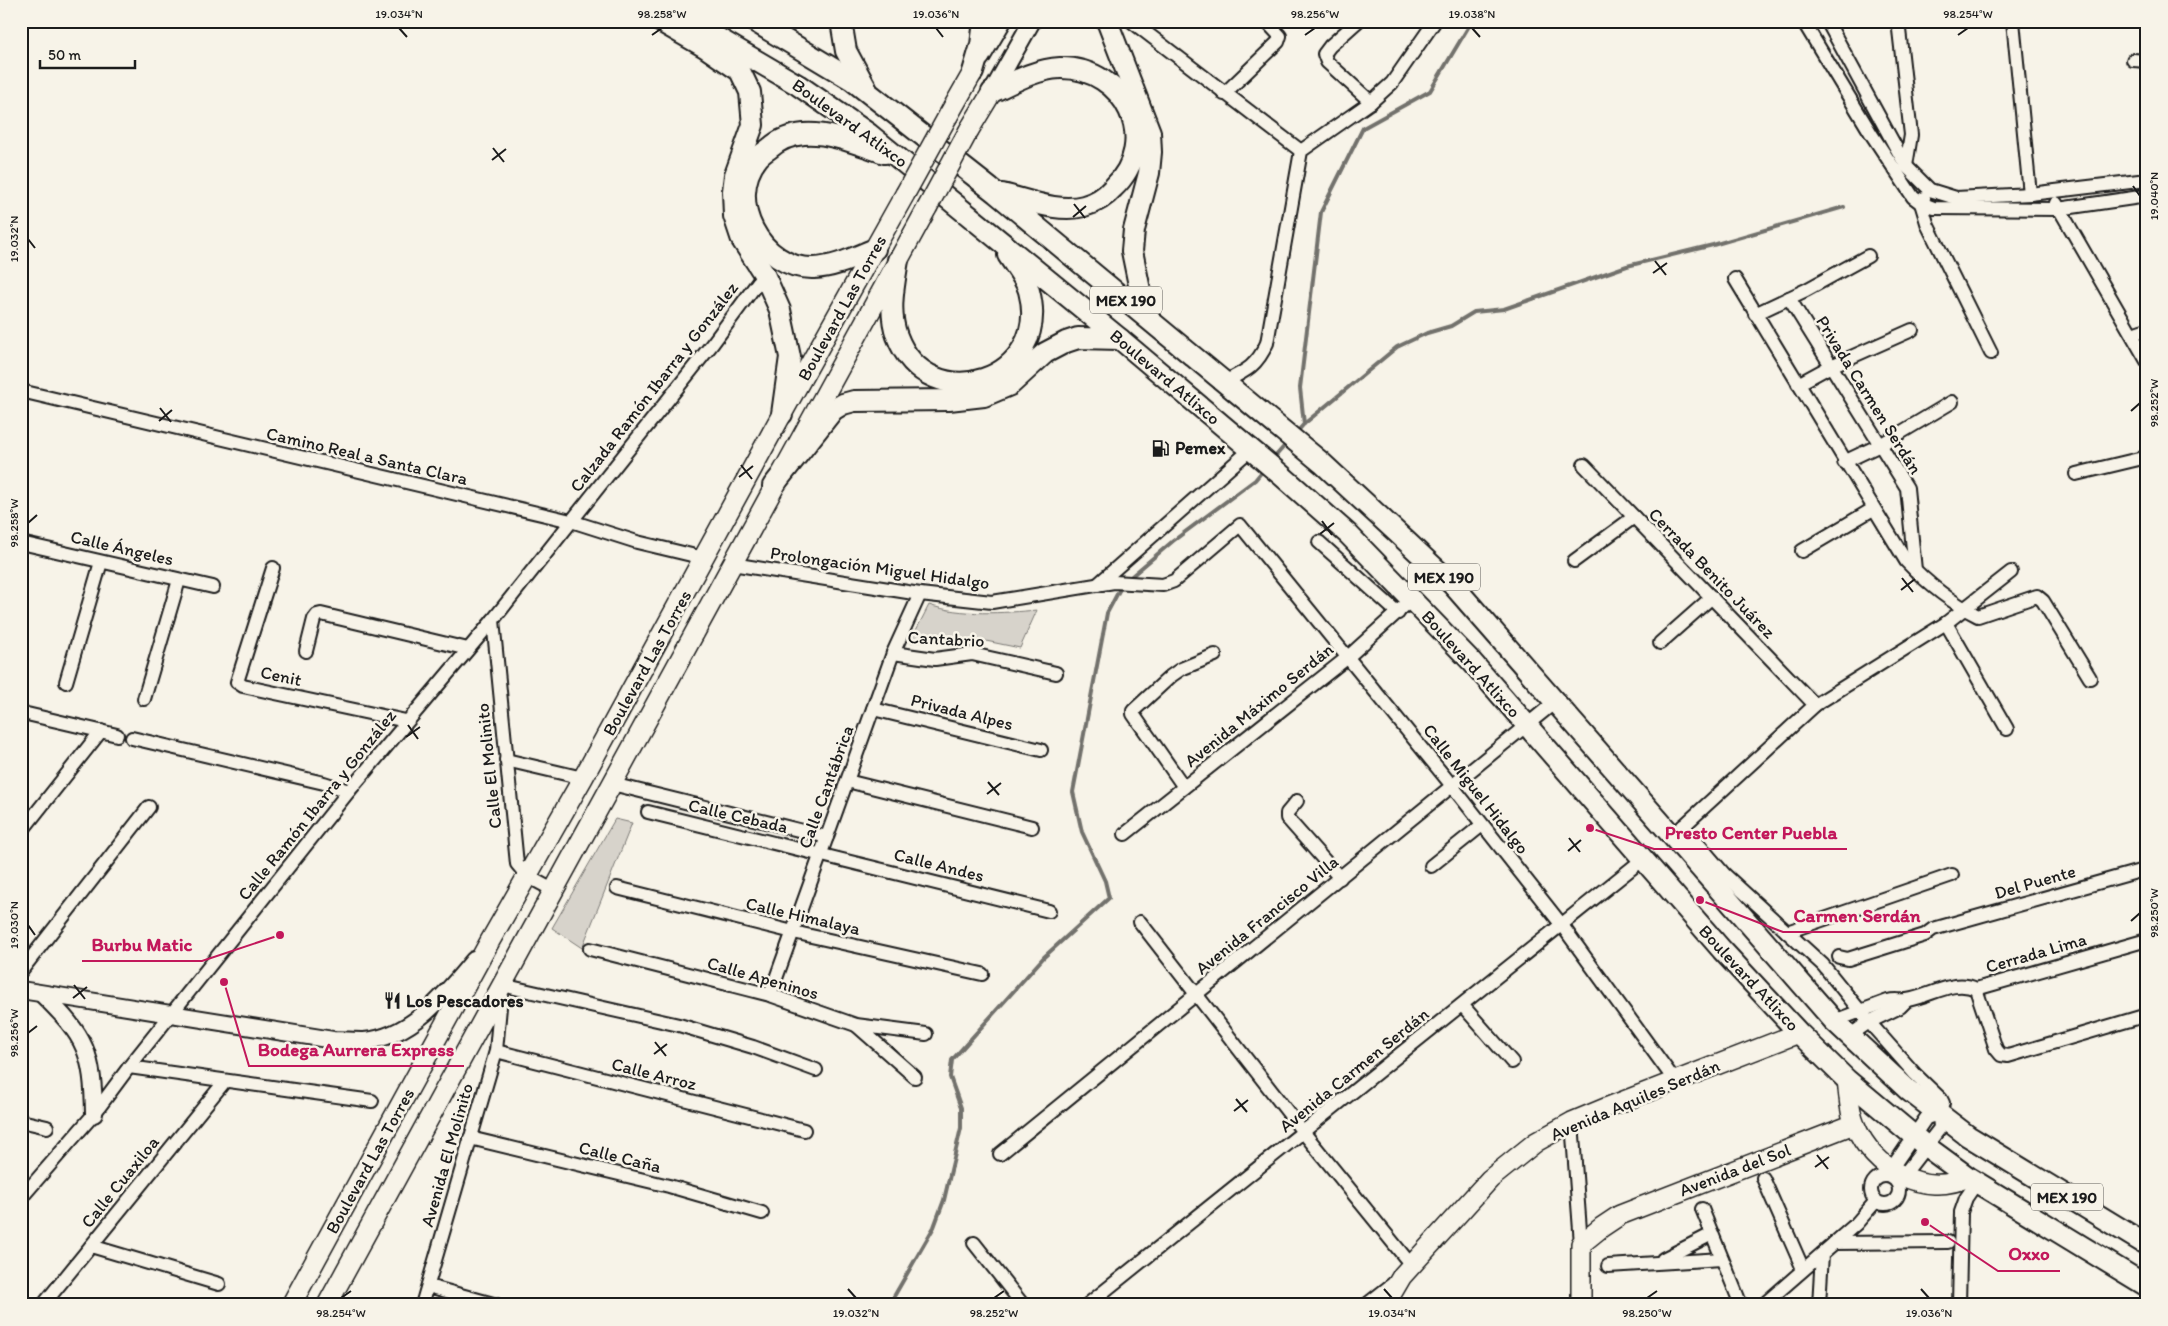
<svg xmlns="http://www.w3.org/2000/svg" width="2168" height="1326" font-family="Itim,sans-serif">
<style>
.green{fill:#d7d3cb;stroke:#7a7874}
.lines{fill:none;stroke-linecap:round;stroke-linejoin:round}
.stream{stroke:#72716c;stroke-width:4}
.minor-casing{stroke:#1c1c1c;stroke-width:16}
.tertiary-casing{stroke:#1c1c1c;stroke-width:20}
.secondary-casing{stroke:#1c1c1c;stroke-width:22}
.primary-casing{stroke:#1c1c1c;stroke-width:24}
.minor{stroke:#f7f3e8;stroke-width:12}
.tertiary{stroke:#f7f3e8;stroke-width:16}
.secondary{stroke:#f7f3e8;stroke-width:19}
.primary{stroke:#f7f3e8;stroke-width:20}
.secondary-bridge-casing{stroke:#1c1c1c;stroke-width:22;stroke-linecap:butt}
.secondary-bridge{stroke:#f7f3e8;stroke-width:19}
.ticks{fill:none;stroke:#1c1c1c;stroke-width:2}
.labels{text-anchor:middle;dominant-baseline:central;stroke-width:5;stroke-linejoin:round;paint-order:stroke}
.shield{fill:#f7f3e8;stroke:#5e5c59;stroke-width:1}
.shield-label{font-size:16px;font-weight:bold;fill:#1c1c1c}
.street-label{font-size:18px;fill:#1c1c1c;stroke:#f7f3e8}
.poi-label{font-size:18px;font-weight:bold;fill:#1c1c1c;stroke:#f7f3e8;text-anchor:start}
.leader{fill:none;stroke:#c2185b;stroke-width:2}
.callout-dot{fill:#c2185b;stroke:#f7f3e8;stroke-width:2}
.callout-label{font-size:19px;text-anchor:middle;font-weight:bold;fill:#c2185b;stroke:#f7f3e8;stroke-width:5;stroke-linejoin:round;paint-order:stroke}
.neatline{fill:none;stroke:#1c1c1c;stroke-width:2}
.ticks-label{font-size:12px;text-anchor:middle;fill:#1c1c1c}
</style>
<rect width="100%" height="100%" fill="#f7f3e8"/>
<filter id="ink" filterUnits="userSpaceOnUse"><feTurbulence type="fractalNoise" baseFrequency=".02" numOctaves="2"/><feDisplacementMap in="SourceGraphic" scale="10" xChannelSelector="R" yChannelSelector="G"/><feConvolveMatrix kernelMatrix="1 2 1 2 8 2 1 2 1" color-interpolation-filters="sRGB"/></filter>
<g filter="url(#ink)">
<g class="green">
<path d="M929 605C961 616 1004 613 1037 610L1020 648 981 640 910 642Z"/>
<path d="M615 819 632 823 582 948 552 928Z"/>
</g>
<g class="lines">
<g class="stream">
<path d="M1304 424 1300 388 1321 212 1363 128 1430 91 1472 21"/>
<path d="M1296 433 1304 424 1397 347 1427 333 1451 326 1474 312 1504 309 1627 266 1713 245 1844 207"/>
<path d="M1273 459 1288 442"/>
<path d="M1127 580 1173 541 1255 480 1265 468"/>
<path d="M889 1305 934 1227 944 1200 961 1128V1108L950 1077 952 1060 1044 957 1109 898 1105 881 1082 832 1073 792 1107 613 1122 585"/>
</g>
<defs>
<g id="minor">
<path d="M1131 21 1301 151"/>
<path d="M1358 21 1330 46 1324 54 1327 62 1371 102"/>
<path d="M1803 21 1872 135 1913 197 1921 203 1934 208 2058 209 2147 196"/>
<path d="M1827 21 1906 166 1930 190 1956 198 2030 194 2147 180"/>
<path d="M1898 21 1911 135 1906 166"/>
<path d="M2013 21 2030 194"/>
<path d="M2133 60 2147 61"/>
<path d="M1224 94 1278 42 1280 36 1266 21"/>
<path d="M1924 198 1921 203 1928 226 1991 353"/>
<path d="M2056 203 2147 361"/>
<path d="M1735 279 1906 561C1926 582 1952 603 1978 616L2037 596 2043 601 2090 678"/>
<path d="M1789 298 1907 488 1915 570"/>
<path d="M1755 314 1806 290 1868 256"/>
<path d="M2132 334 2147 329"/>
<path d="M1224 382C1246 371 1257 366 1267 343L1301 151 1371 102 1392 83 1435 21"/>
<path d="M1798 384 1831 366 1912 330"/>
<path d="M21 391 571 521 637 542 704 558"/>
<path d="M1844 462 1880 445 1952 402"/>
<path d="M1584 465 1815 705"/>
<path d="M2076 474 2147 457"/>
<path d="M1319 542 1398 613"/>
<path d="M21 543 213 587"/>
<path d="M1802 551 1873 509"/>
<path d="M1574 561 1634 517"/>
<path d="M732 564 920 594 992 602 1114 582 1163 585 1174 581 1240 525 1453 787 1561 924 1675 1081"/>
<path d="M273 568 237 682 243 686 406 721"/>
<path d="M1097 585 1250 450"/>
<path d="M493 620 517 864 527 876 553 890"/>
<path d="M1946 623 2007 729"/>
<path d="M1660 643 1712 597"/>
<path d="M306 651 314 619 317 615 321 614 468 649"/>
<path d="M893 653 935 659 972 654 1056 673"/>
<path d="M66 682 101 562"/>
<path d="M144 699 179 580"/>
<path d="M873 709 1041 750"/>
<path d="M21 715 27 714 117 735"/>
<path d="M132 738 324 783 349 791"/>
<path d="M506 760 583 778"/>
<path d="M847 781 1032 827"/>
<path d="M612 784 827 837"/>
<path d="M1184 787 1133 714V711L1171 676 1181 669 1215 655"/>
<path d="M1297 801 1287 813V818L1340 878"/>
<path d="M648 812 1049 911"/>
<path d="M1683 826 1724 874 1823 965 1869 1022 1915 1074 1941 1099 1943 1103 1939 1114 1940 1128 1899 1181"/>
<path d="M21 832 101 731"/>
<path d="M1677 832 1815 705 1946 623 2011 572"/>
<path d="M1125 834 1348 657 1412 599"/>
<path d="M1431 866 1482 825"/>
<path d="M617 888 793 932 982 974"/>
<path d="M1140 922 1304 1133 1412 1266"/>
<path d="M1787 932 1952 875"/>
<path d="M590 949 770 995 856 1025 926 1034"/>
<path d="M1839 957 1848 959 1925 935 1933 929 2147 869"/>
<path d="M21 971 149 807"/>
<path d="M1976 989 1996 1049 2001 1055 2008 1056 2147 1015"/>
<path d="M770 995 893 653 920 594"/>
<path d="M1463 1006 1512 1062"/>
<path d="M1834 1021 1888 1001C1895 999 1900 1001 1907 1000 1930 997 1954 978 1976 989L2147 940"/>
<path d="M856 1025 915 1077"/>
<path d="M1849 1036 1869 1022 1900 1007 1907 1000"/>
<path d="M496 1051 804 1130"/>
<path d="M129 1067 372 1101"/>
<path d="M21 1121 47 1127"/>
<path d="M1572 1122 1581 1244"/>
<path d="M470 1138 669 1186 762 1213"/>
<path d="M1000 1154 1555 702"/>
<path d="M1887 1175 1926 1118 1939 1114"/>
<circle cx="1885" cy="1190" r="14"/>
<path d="M1763 1178 1803 1269"/>
<path d="M21 1198 94 1114 129 1067 349 791 493 620 713 343 764 274"/>
<path d="M1702 1209 1741 1305"/>
<path d="M974 1243 1023 1305"/>
<path d="M1834 1243 1948 1242"/>
<path d="M91 1246 219 1284"/>
<path d="M1663 1259 1712 1234"/>
<path d="M1608 1266 1722 1259"/>
<path d="M428 1286 497 1305"/>
<path d="M43 1305 225 1081"/>
<path d="M422 1305 496 1051 502 985 679 1025 753 1047 816 1070"/>
<path d="M1087 1305 1642 860"/>
<path d="M1366 1305 1394 1283"/>
<path d="M1763 1305 1856 1224 1876 1201"/>
<path d="M1819 1305 1822 1254"/>
<path d="M1959 1305 1961 1212 1966 1198 1977 1182"/>
</g>
<g id="tertiary">
<path d="M981 58 1003 21"/>
<path d="M992 92 1032 21"/>
<path d="M21 990 333 1040C343 1040 354 1041 364 1041 412 1037 446 994 474 960"/>
<path d="M42 994C86 1037 93 1053 94 1114"/>
</g>
<g id="secondary">
<path d="M948 116 973 72"/>
<path d="M969 130 992 92"/>
<path d="M1847 1080C1849 1094 1849 1112 1855 1125 1873 1169 1924 1198 1968 1177"/>
<path d="M291 1305 490 941 583 778 782 414 905 194"/>
<path d="M327 1305 927 208"/>
<path d="M1385 1305 1402 1276 1490 1179 1536 1142 1572 1122 1608 1107 1799 1033"/>
<path d="M1581 1305V1244L1602 1227 1620 1215 1854 1124"/>
</g>
<g id="primary">
<path d="M660 21 705 47 740 71 750 92 753 125 735 175 733 191 734 216 742 240 764 274 780 310 790 357 782 414"/>
<path d="M689 21 798 85 869 134 1120 339 1280 474 1348 534 1472 662 1722 950 1799 1033 1847 1080 1927 1147 1968 1177 2147 1286"/>
<path d="M754 21 852 80 996 193 1322 463 1405 540 1453 585 1834 1021 1908 1090 1968 1136 2147 1245"/>
<path d="M841 21 846 51 866 88"/>
<path d="M1107 21 1150 132 1151 152 1149 173 1134 230 1132 251 1140 290 1149 319"/>
<path d="M973 72 981 45 984 21"/>
<path d="M992 92C1013 82 1036 69 1060 68 1125 67 1162 142 1113 188 1106 196 1095 203 1084 206 1058 213 1028 200 1002 194"/>
<path d="M875 249C855 257 836 267 814 268 761 270 724 200 758 158 761 154 766 151 770 148 779 140 791 135 804 134 831 132 860 145 885 153"/>
<path d="M898 260C894 285 888 312 897 336 929 421 1053 380 1029 291 1026 279 1015 266 1008 255"/>
<path d="M773 486 833 410 843 404 854 401 949 400 984 396 1010 385 1045 353 1066 342 1078 338 1120 339"/>
</g>
</defs>
<use href="#minor" class="minor-casing"/>
<use href="#tertiary" class="tertiary-casing"/>
<use href="#secondary" class="secondary-casing"/>
<use href="#primary" class="primary-casing"/>
<use href="#minor" class="minor"/>
<use href="#tertiary" class="tertiary"/>
<use href="#secondary" class="secondary"/>
<use href="#primary" class="primary"/>
<defs>
<g id="secondary-bridge">
<path d="M905 194 948 116"/>
<path d="M927 208 969 130"/>
</g>
</defs>
<use href="#secondary-bridge" class="secondary-bridge-casing"/>
<use href="#secondary-bridge" class="secondary-bridge"/>
</g>
</g>
<path class="ticks" d="M399 28 407 37M936 28 943 37M1472 28 1480 37M652 35 662 28M1305 35 1315 28M1958 35 1968 28M493 148 504 162M492 160 506 149M2133 186 2140 196M1074 204 1085 218M1073 217 1086 206M28 239 35 248M1655 261 1666 275M1653 273 1667 263M160 408 171 422M2131 411 2140 403M159 421 172 410M741 465 752 479M739 477 753 466M1322 521 1332 535M28 523 37 515M1320 534 1334 523M1902 578 1913 592M1901 590 1915 579M408 725 418 739M406 737 420 727M988 782 999 795M987 794 1001 783M1569 838 1580 852M1568 851 1581 840M2131 921 2140 913M28 925 35 935M74 985 85 999M73 998 87 987M28 1033 37 1026M655 1042 666 1056M654 1054 667 1044M1236 1099 1247 1112M1234 1111 1248 1100M1817 1155 1828 1169M1815 1167 1829 1157M848 1289 856 1298M1384 1289 1392 1298M1921 1289 1929 1298M341 1298 351 1291M994 1298 1004 1291M1647 1298 1657 1291"/>
<defs>
<symbol id="fuel-bare" viewBox="-9 -9 18 18"><path d="M-5.5-6h7V0h2V4h1.3V-2.5L3-4.5l.8-.8L6-3V5H2.5V1h-1V6h-7ZM-4.2-4.7v3.2H.2V-4.7Z" fill="#1c1c1c" stroke="#f7f3e8" stroke-width="2.5" paint-order="stroke"/></symbol>
<symbol id="restaurant-bare" viewBox="-9 -9 18 18"><path d="M-5-6h1v4h1v-4h1v4h1v-4h1v5L-1.5 .5V6h-2V.5L-5-1ZM5-6V6H3V1.5H1.5Q1.5-4 5-6Z" fill="#1c1c1c" stroke="#f7f3e8" stroke-width="2.5" paint-order="stroke"/></symbol>
</defs>
<g fill-rule="evenodd">
<use href="#fuel-bare" x="1148" y="436" width="25" height="25"/>
<use href="#restaurant-bare" x="380" y="988" width="25" height="25"/>
</g>
<g class="labels">
<g class="shield">
<rect x="1090" y="286.5" width="72" height="27" rx="4"/>
<rect x="1408" y="563.5" width="72" height="27" rx="4"/>
<rect x="2031" y="1183.5" width="72" height="27" rx="4"/>
</g>
<g class="shield-label">
<text x="1126" y="300">MEX 190</text>
<text x="1444" y="577">MEX 190</text>
<text x="2067" y="1197">MEX 190</text>
</g>
<g class="street-label">
<text transform="translate(850 123) rotate(36)">Boulevard Atlixco</text>
<text transform="translate(842 308) rotate(-61)">Boulevard Las Torres</text>
<text transform="translate(1165 377) rotate(40)">Boulevard Atlixco</text>
<text transform="translate(654 387) rotate(-52)">Calzada Ramón Ibarra y González</text>
<text transform="translate(1869 395) rotate(58)">Privada Carmen Serdán</text>
<text transform="translate(367 456) rotate(13)">Camino Real a Santa Clara</text>
<text transform="translate(122 548) rotate(13)">Calle Ángeles</text>
<text transform="translate(880 568) rotate(8)">Prolongación Miguel Hidalgo</text>
<text transform="translate(1712 573) rotate(46)">Cerrada Benito Juárez</text>
<text transform="translate(946 639) rotate(3)">Cantabrio</text>
<text transform="translate(647 663) rotate(-61)">Boulevard Las Torres</text>
<text transform="translate(1471 664) rotate(48)">Boulevard Atlixco</text>
<text transform="translate(281 676) rotate(12)">Cenit</text>
<text transform="translate(1259 705) rotate(-39)">Avenida Máximo Serdán</text>
<text transform="translate(962 712) rotate(14)">Privada Alpes</text>
<text transform="translate(489 766) rotate(-96)">Calle El Molinito</text>
<text transform="translate(826 787) rotate(-70)">Calle Cantábrica</text>
<text transform="translate(1476 789) rotate(52)">Calle Miguel Hidalgo</text>
<text transform="translate(317 805) rotate(-51)">Calle Ramón Ibarra y González</text>
<text transform="translate(738 816) rotate(13)">Calle Cebada</text>
<text transform="translate(939 865) rotate(14)">Calle Andes</text>
<text transform="translate(2035 882) rotate(-16)">Del Puente</text>
<text transform="translate(1267 915) rotate(-39)">Avenida Francisco Villa</text>
<text transform="translate(803 916) rotate(13)">Calle Himalaya</text>
<text transform="translate(2036 953) rotate(-16)">Cerrada Lima</text>
<text transform="translate(763 978) rotate(16)">Calle Apeninos</text>
<text transform="translate(1749 978) rotate(47)">Boulevard Atlixco</text>
<text transform="translate(1354 1070) rotate(-39)">Avenida Carmen Serdán</text>
<text transform="translate(654 1074) rotate(14)">Calle Arroz</text>
<text transform="translate(1635 1100) rotate(-23)">Avenida Aquiles Serdán</text>
<text transform="translate(447 1155) rotate(-74)">Avenida El Molinito</text>
<text transform="translate(620 1157) rotate(14)">Calle Caña</text>
<text transform="translate(370 1161) rotate(-61)">Boulevard Las Torres</text>
<text transform="translate(1735 1170) rotate(-21)">Avenida del Sol</text>
<text transform="translate(120 1182) rotate(-51)">Calle Cuaxiloa</text>
</g>
<g class="poi-label">
<text x="1175" y="448">Pemex</text>
<text x="406" y="1001">Los Pescadores</text>
</g>
</g>
<path class="leader" d="M1590 828L1654 849H1847M1700 900L1783 932H1930M280 935L202 961H82M224 982L249 1066H464M1925 1222L1998 1271H2060"/>
<g class="callout-dot">
<circle cx="1590" cy="828" r="5"/>
<circle cx="1700" cy="900" r="5"/>
<circle cx="280" cy="935" r="5"/>
<circle cx="224" cy="982" r="5"/>
<circle cx="1925" cy="1222" r="5"/>
</g>
<g class="callout-label">
<text x="1751" y="839">Presto Center Puebla</text>
<text x="1857" y="922">Carmen Serdán</text>
<text x="142" y="951">Burbu Matic</text>
<text x="356" y="1056">Bodega Aurrera Express</text>
<text x="2029" y="1260">Oxxo</text>
</g>
<rect width="2168" height="1326" fill="none" stroke="#f7f3e8" stroke-width="55"/>
<path d="M40 60v8h95v-8" fill="none" stroke="#1c1c1c" stroke-width="2.5"/>
<text x="48" y="60" font-size="15" fill="#1c1c1c" stroke="#f7f3e8" stroke-width="4" paint-order="stroke">50 m</text>
<rect x="28" y="28" width="2112" height="1270" class="neatline"/>
<g class="ticks-label">
<text x="399" y="18">19.034°N</text>
<text x="662" y="18">98.258°W</text>
<text x="936" y="18">19.036°N</text>
<text x="1315" y="18">98.256°W</text>
<text x="1472" y="18">19.038°N</text>
<text x="1968" y="18">98.254°W</text>
<text transform="translate(2154 196) rotate(-90)" y="4">19.040°N</text>
<text transform="translate(14 239) rotate(-90)" y="4">19.032°N</text>
<text transform="translate(2154 403) rotate(-90)" y="4">98.252°W</text>
<text transform="translate(14 523) rotate(-90)" y="4">98.258°W</text>
<text transform="translate(2154 913) rotate(-90)" y="4">98.250°W</text>
<text transform="translate(14 925) rotate(-90)" y="4">19.030°N</text>
<text transform="translate(14 1033) rotate(-90)" y="4">98.256°W</text>
<text x="341" y="1317">98.254°W</text>
<text x="856" y="1317">19.032°N</text>
<text x="994" y="1317">98.252°W</text>
<text x="1392" y="1317">19.034°N</text>
<text x="1647" y="1317">98.250°W</text>
<text x="1929" y="1317">19.036°N</text>
</g>
</svg>
